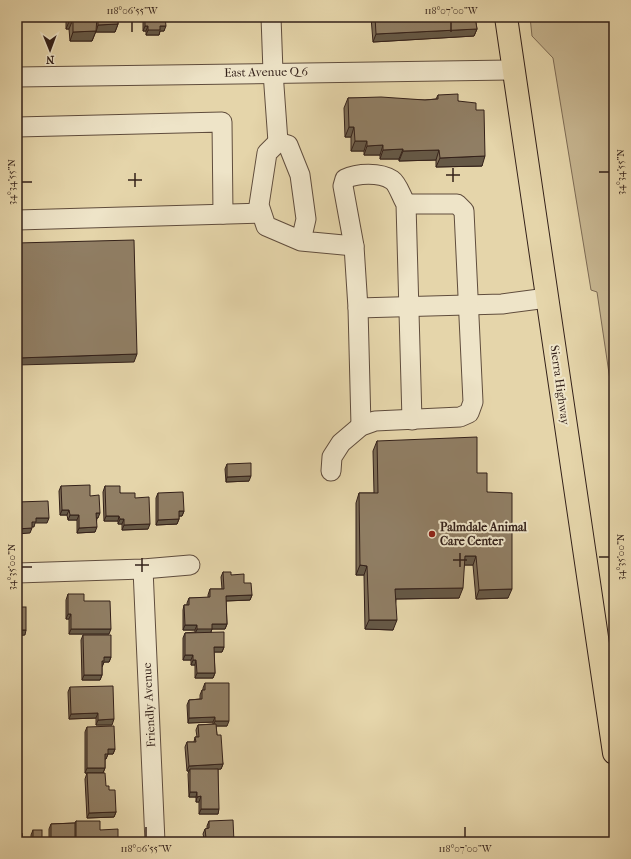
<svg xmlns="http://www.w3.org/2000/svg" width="631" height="859" font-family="'IM FELL French Canon',serif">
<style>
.green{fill:#c7b691;stroke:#7d6b55}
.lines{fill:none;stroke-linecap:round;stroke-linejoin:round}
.minor-casing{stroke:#604d3d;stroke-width:21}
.major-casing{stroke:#332019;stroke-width:24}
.minor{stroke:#eee4c8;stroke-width:19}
.major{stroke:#e5d5aa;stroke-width:22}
.wall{fill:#7c6c56;stroke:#332019}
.shaded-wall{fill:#655846;stroke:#332019}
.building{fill:#907e64;stroke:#332019}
.ticks{fill:none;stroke:#332019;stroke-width:1.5}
.poi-dot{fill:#8f2418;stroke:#eee4c8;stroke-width:1.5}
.labels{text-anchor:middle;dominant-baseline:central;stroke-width:4;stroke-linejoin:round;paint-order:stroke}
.street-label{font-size:12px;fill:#332019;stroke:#eee4c8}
.poi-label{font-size:12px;font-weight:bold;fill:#332019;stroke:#eee4c8;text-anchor:start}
.neatline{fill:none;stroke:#332019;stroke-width:1.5}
.ticks-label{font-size:10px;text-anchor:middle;fill:#332019}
</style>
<rect width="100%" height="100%" fill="#e5d5aa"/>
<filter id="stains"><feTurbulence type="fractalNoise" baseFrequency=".005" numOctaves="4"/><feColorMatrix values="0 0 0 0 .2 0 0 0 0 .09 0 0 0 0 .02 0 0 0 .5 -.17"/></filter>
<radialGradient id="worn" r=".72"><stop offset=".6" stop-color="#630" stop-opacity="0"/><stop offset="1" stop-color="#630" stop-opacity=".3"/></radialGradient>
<path class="green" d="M530 17H613L614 407 597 292 591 290 553 58 532 36Z"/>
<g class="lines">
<defs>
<g id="minor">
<path d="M271 17 273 72 278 142"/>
<path d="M17 77 514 70"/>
<path d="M17 127 222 122 223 214"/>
<path d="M17 220 261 213"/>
<path d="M301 241 306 219 300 175 288 145 278 142 267 153 259 205 266 226 301 241 354 246"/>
<path d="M358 308 502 304 547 298"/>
<path d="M361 426 358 308 354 246 343 186 345 179C357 173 380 172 392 180 398 184 402 198 406 204L412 420"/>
<path d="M331 471 332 457 341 443 361 426 375 421 460 417 469 413 473 402 464 211 457 204H406"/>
<path d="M143 569 155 842"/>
<path d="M17 573 143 569 190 565"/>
</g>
<path id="major" d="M506 17 614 753"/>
</defs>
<use href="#minor" class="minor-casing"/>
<use href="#major" class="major-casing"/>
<use href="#minor" class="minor"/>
<use href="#major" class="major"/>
</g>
<g class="wall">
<path d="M66 17H120V19H118V24L115 32H96V31L92 41H70L69 29H66Z"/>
<path d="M143 17H165L164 31H160L159 35H146V31H143Z"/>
<path d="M371 17H475L477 29 474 36 373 42Z"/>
<path d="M438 95 458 101 476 110 482 166 436 167V160L399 161V159H380V155H364V151H351V137H345L344 108 348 98 425 100 436 99Z"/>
<path d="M377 441 477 473 487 492 508 598 476 599 473 565H464L459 598 396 599 393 630 365 629 364 575H356V503L359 493H374L373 451Z"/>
<path d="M227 464 249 481 226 482 225 469Z"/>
<path d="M61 486 90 496 98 518H97L95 532 77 533V520H68L67 515H60L59 491Z"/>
<path d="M105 486 120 493 135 498 148 529 122 530V524H118V521H104L103 492Z"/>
<path d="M158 493 184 511 182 516H179V519L177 524 156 525V498Z"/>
<path d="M223 572 231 575 244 583 252 595 250 600 226 601 227 624 225 629H212L211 632 224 647 222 652H214L215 673 213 678H195V665H191V660H183V638L185 633 195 632V630H183V610L184 605H187V603L189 598H208V595L210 589H222L221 577Z"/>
<path d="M68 594 84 601 109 634H69V619H66V600Z"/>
<path d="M83 635 111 657 109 662H104L102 667V675L100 680H82L81 640Z"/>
<path d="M205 683 227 726H216L217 735 223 764 221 769H218V814H199V802H196V797H189L188 774 189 771H187L185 747 187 742H194L195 737H197L196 730 198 725 213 724V722L188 723 187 705 189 700 200 699V695L202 690H203V688Z"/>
<path d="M70 687 112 725H96V718L69 719 68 692Z"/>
<path d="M87 727 115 749 113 754H108L106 759H105V768L103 773H85V732Z"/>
<path d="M87 773 106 786 109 790 116 812 114 817 87 818 85 779Z"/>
<path d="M76 821 100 830 118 842H49V829L51 824 75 823Z"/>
<path d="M209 821 234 842H191L192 838H204L203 834 205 829H207V826Z"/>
<path d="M33 830 42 842H31V835Z"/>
</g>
<g class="shaded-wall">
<path d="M70 19H73L69 29H66Z"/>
<path d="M118 24 115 32H96L98 25Z"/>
<path d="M145 26H148L146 31H143Z"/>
<path d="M160 26H166L164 31H160L159 35H146L148 30Z"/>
<path d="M477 29 474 36 373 42 376 34Z"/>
<path d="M96 31 92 41H70L73 32Z"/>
<path d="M17 43H19L17 49Z"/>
<path d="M349 127H354L351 137H345Z"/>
<path d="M355 141H367L364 151H351Z"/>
<path d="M383 145 380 155H364L367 146Z"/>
<path d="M403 149 399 159H380L383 150Z"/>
<path d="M439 150 436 160 399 161 403 151Z"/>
<path d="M485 156 482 166 436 167 440 158Z"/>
<path d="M137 354 134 362 17 365V358Z"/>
<path d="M251 476 249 481 226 482 227 477Z"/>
<path d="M62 510H69L67 515H60Z"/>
<path d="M179 511H184L182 516H177Z"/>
<path d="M96 513H100L98 518H95Z"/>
<path d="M70 515H79L77 520H68Z"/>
<path d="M106 516H119L118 521H104Z"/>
<path d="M36 518H49L47 523H35L34 527H30L32 522Z"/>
<path d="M120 519H124L122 524H118Z"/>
<path d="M179 519 177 524 156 525 158 520Z"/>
<path d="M150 524 148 529 122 530 124 525Z"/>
<path d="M97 527 95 532 77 533 79 528Z"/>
<path d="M32 528 30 533 17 534V529Z"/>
<path d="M465 556H476L473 565H461Z"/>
<path d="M360 565 367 566 364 575H356Z"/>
<path d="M463 588 459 598 392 599 395 589Z"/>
<path d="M512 589 508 598 476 599 479 590Z"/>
<path d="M252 595 250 600 224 601 226 596Z"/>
<path d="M68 614H71L69 619H66Z"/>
<path d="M369 620H397L393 630 365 629Z"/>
<path d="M212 624H227L225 629H212L210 634H195L197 629Z"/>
<path d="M185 625H197L195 630H183Z"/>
<path d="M71 629H111L109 634H69Z"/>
<path d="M17 630H26L25 635 17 636Z"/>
<path d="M214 647H224L222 652H212Z"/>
<path d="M185 655H193L191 660H183Z"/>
<path d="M104 657H111L109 662H104L102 667H100L102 661Z"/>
<path d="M193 660H196L195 665H191Z"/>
<path d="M197 673H215L213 678H195Z"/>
<path d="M84 675H102L100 680H82Z"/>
<path d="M98 713 96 718 69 719 71 714Z"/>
<path d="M17 716H19L17 721Z"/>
<path d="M215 717 213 722 188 723 189 718Z"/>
<path d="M114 719 112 725H96L98 720Z"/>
<path d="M215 721H229L227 726H213Z"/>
<path d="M108 749H115L113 754H108L106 759H103L105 754Z"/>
<path d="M223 764 221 769 190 771V769L189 771H187L189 766Z"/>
<path d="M87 768H105L103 773H85Z"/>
<path d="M17 790H19L17 795Z"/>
<path d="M190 792H197L196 797H189Z"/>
<path d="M201 796 199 802H196L197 797Z"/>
<path d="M201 809H219L218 814H199Z"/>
<path d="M116 812 114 817 87 818 89 813Z"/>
<path d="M75 839 74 842H50L51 840Z"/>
</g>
<g class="building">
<rect x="17" y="17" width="2" height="26"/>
<path d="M70 17H97L96 31 73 32V19H70Z"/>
<path d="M98 17H118V24L98 25Z"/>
<path d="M145 17H165L166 26H160V30H148V26H145Z"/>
<path d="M375 17H475L477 29 376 34Z"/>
<path d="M458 94V101L476 103V110H484L485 156 440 158 439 150 403 151V149L383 150V145L367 146V141H355L354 127H349L348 98 381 97 425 100 438 99V95Z"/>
<path d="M134 240 137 354 17 358V243Z"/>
<path d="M477 437V473H487V492L512 493V589L479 590 476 556H465L463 588 395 589 397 620H369L367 566 360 565 359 493H378L377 441Z"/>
<path d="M251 463V476L227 477V464Z"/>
<path d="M90 485V496L99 495 100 513H96L97 527 79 528V515H70L69 510H62L61 486Z"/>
<path d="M105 486H120V493H135V498L149 497 150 524 124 525V519H120L119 516H106Z"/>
<path d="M183 492 184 511H179V519L158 520V493Z"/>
<path d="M48 501 49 518H36V522H32V528L17 529V502Z"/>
<path d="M223 572H231V575L244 574V583H251L252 595 226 596 227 624H212V629H197V625H185L184 605H189V598L210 597V589H224Z"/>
<path d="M68 594H84V601H110L111 629H71V614H68Z"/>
<rect x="17" y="607" width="9" height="23"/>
<path d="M224 632V647H214L215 673H197L196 660H193V655H185V633Z"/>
<path d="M83 635H111V657H104V661H102V675H84Z"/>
<path d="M205 683H229V721H215V717L189 718V700L202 699V690H205Z"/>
<path d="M113 686 114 719 98 720V713L71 714 70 687Z"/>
<path d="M17 689H18L19 716H17Z"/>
<path d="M216 724 217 735H221L223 764 189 766 187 742H196L195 737H199L198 725Z"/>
<path d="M114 726 115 749H108V754H105V768H87V727Z"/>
<path d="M190 769H218L219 809H201V796L197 797V792H190Z"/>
<path d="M87 773H105L106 786H109V790H115L116 812 89 813Z"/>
<path d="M17 774H18L19 790H17Z"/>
<path d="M233 820 234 842H192V838H206L205 829 209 828V821Z"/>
<path d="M76 821H100V830L118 829V842H76Z"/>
<path d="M75 823V839L51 840V824Z"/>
<path d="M17 824H18V833H22L23 842H17Z"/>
<rect x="33" y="830" width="9" height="12"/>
</g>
<path class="ticks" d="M132 22V32M451 22V32M453 168V182M599 172H609M135 173V187M446 175H460M128 180H142M22 182H32M460 553V567M599 557H609M142 558V572M453 560H467M135 565H149M22 567H32M146 827V837M465 827V837"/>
<circle class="poi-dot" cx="432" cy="534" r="4"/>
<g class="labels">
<g class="street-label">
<text transform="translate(266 72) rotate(-1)">East Avenue Q 6</text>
<text transform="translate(560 385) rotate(82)">Sierra Highway</text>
<text transform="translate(149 705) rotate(-93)">Friendly Avenue</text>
</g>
<g class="poi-label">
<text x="440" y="527">Palmdale Animal<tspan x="440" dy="14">Care Center</tspan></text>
</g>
</g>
<rect width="631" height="859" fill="none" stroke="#e5d5aa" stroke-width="44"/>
<g transform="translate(50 50) rotate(179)" stroke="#eee4c8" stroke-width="3" paint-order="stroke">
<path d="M0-3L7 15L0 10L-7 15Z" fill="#332019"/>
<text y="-6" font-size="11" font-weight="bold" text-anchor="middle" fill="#332019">N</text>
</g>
<rect x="22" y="22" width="587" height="815" class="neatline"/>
<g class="ticks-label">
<text x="132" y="14">118°06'55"W</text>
<text x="451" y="14">118°07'00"W</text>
<text transform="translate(620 172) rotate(-90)" y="4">34°34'55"N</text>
<text transform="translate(11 182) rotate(-90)" y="4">34°34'55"N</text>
<text transform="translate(620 557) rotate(-90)" y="4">34°35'00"N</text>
<text transform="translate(11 567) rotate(-90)" y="4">34°35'00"N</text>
<text x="146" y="852">118°06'55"W</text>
<text x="465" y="852">118°07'00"W</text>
</g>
<rect width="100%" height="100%" filter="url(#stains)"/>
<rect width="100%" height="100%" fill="url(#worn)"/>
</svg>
